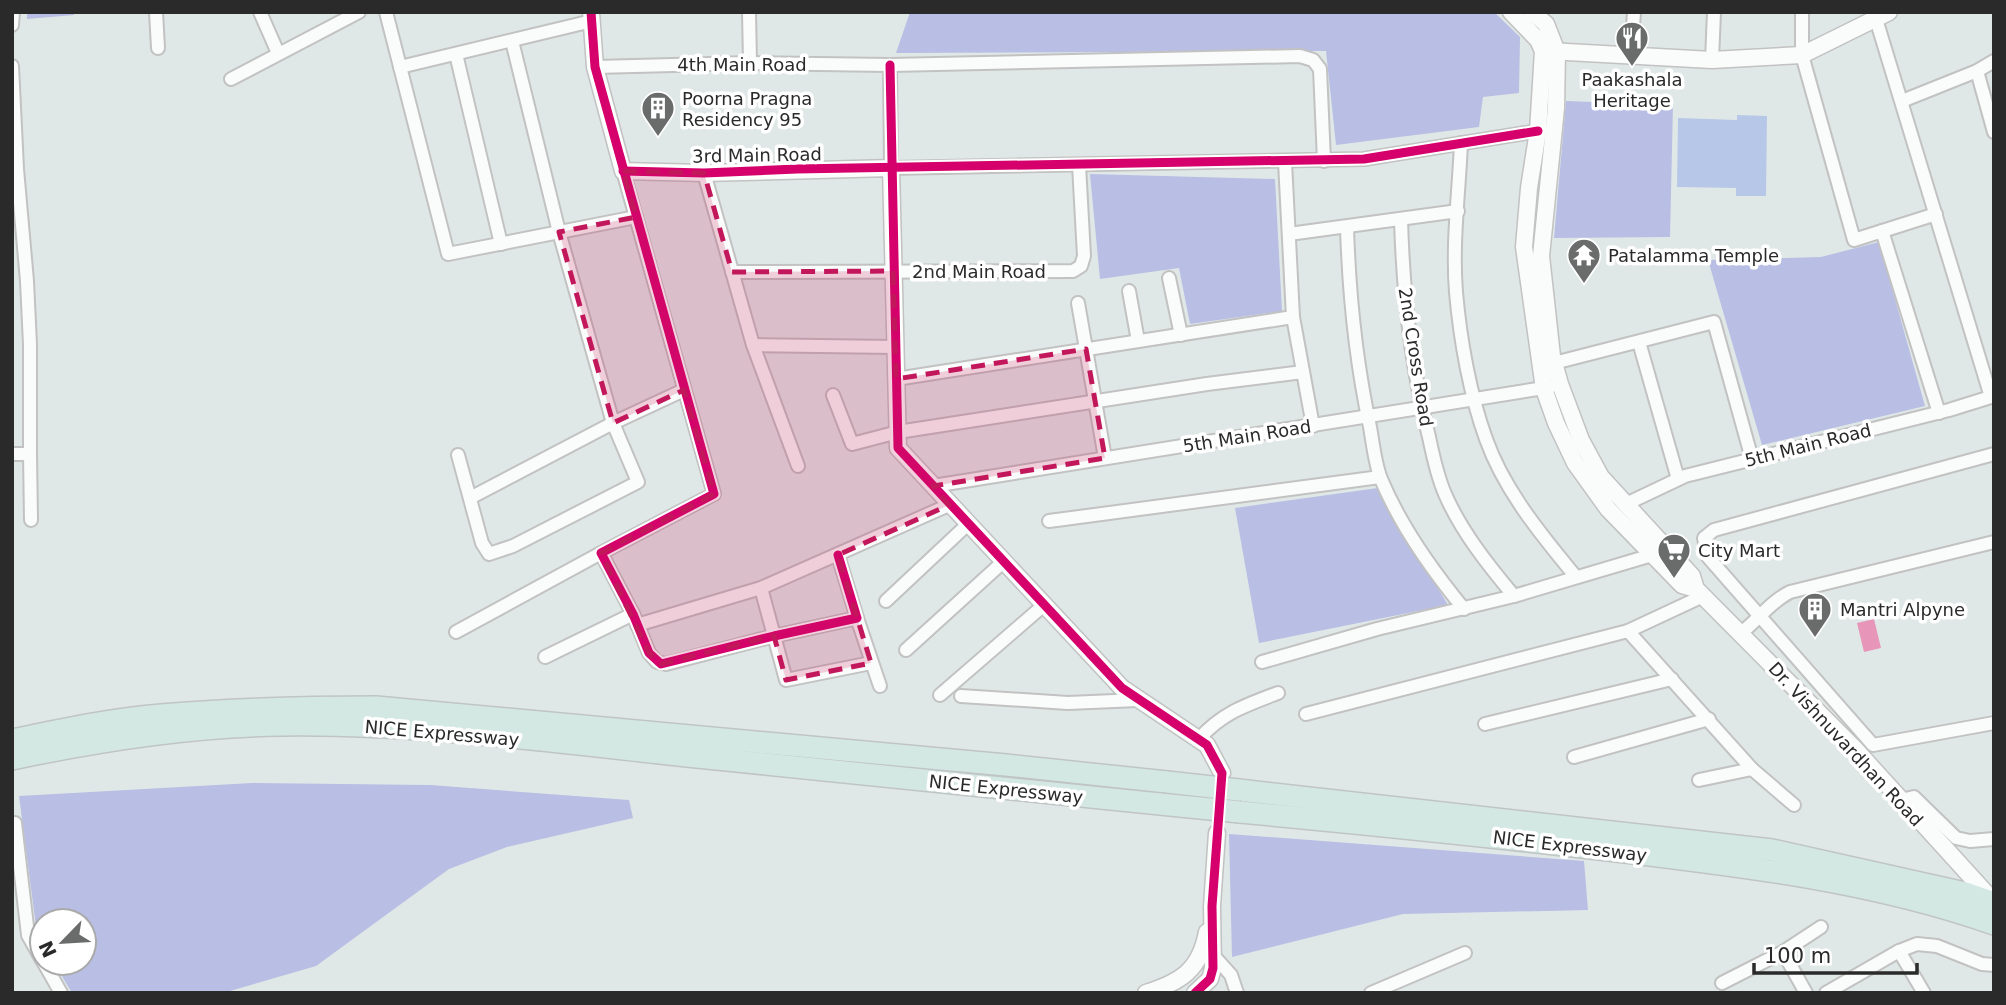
<svg xmlns="http://www.w3.org/2000/svg" width="2006" height="1005" font-family="'DejaVu Sans',sans-serif">
<style>
.green{fill:#b9bee4}
.pitch{fill:#b7c7e8}
.water{fill:#e895ba}
.lines{fill:none;stroke-linecap:round;stroke-linejoin:round}
.street-casing{stroke:#c1c2c1;stroke-width:16}
.secondary-casing{stroke:#c1c2c1;stroke-width:19}
.highway-casing{stroke:#c1c4c4;stroke-width:24}
.street{stroke:#fafcfb;stroke-width:12}
.secondary{stroke:#fafcfb;stroke-width:16}
.highway{stroke:#d3e8e3;stroke-width:21}
.highway-bridge-casing{stroke:#c1c4c4;stroke-width:24;stroke-linecap:butt}
.highway-bridge{stroke:#d3e8e3;stroke-width:21}
.cycleway-casing{stroke:#fff;stroke-width:13}
.cycleway{stroke:#d6006c;stroke-width:9}
.marked{fill:#c2185b;fill-opacity:0.2;stroke:#c2185b;stroke-width:5;stroke-dasharray:14 9;stroke-linejoin:round}
.labels{text-anchor:middle;dominant-baseline:central;stroke-width:7;stroke-linejoin:round;paint-order:stroke}
.street-label{font-size:18px;fill:#2a2a2a;stroke:#fff}
.poi-label{font-size:18px;fill:#2a2a2a;stroke:#fff;text-anchor:start}
</style>
<rect width="100%" height="100%" fill="#e0e8e7"/>
<g class="green">
<path d="M27 12H74V15L27 19Z"/>
<path d="M910 12H1494L1520 37 1519 93 1483 97 1479 127 1336 145 1326 51 896 53Z"/>
<path d="M1566 101 1673 105 1670 237 1554 238Z"/>
<path d="M1090 174 1275 179 1282 311 1190 324 1179 268 1100 279Z"/>
<path d="M1879 242 1925 406 1762 445 1708 260 1821 257Z"/>
<path d="M1378 488 1448 605 1259 643 1235 508Z"/>
<path d="M252 783 430 785 629 800 633 818 507 847 449 869 316 966 223 993H72L54 963H84V921H42V942L37 934 19 796Z"/>
<path d="M1229 834 1584 861 1588 910 1403 914 1232 957Z"/>
</g>
<path class="pitch" d="M1737 115 1767 116 1766 196H1736V188L1677 187 1678 118 1737 120Z"/>
<path class="water" d="M1874 619 1881 648 1864 652 1857 623Z"/>
<g class="lines">
<defs>
<g id="street">
<path d="M156 12 158 48"/>
<path d="M260 12 278 53"/>
<path d="M386 12 448 254 636 217"/>
<path d="M749 12 750 63"/>
<path d="M1802 12V55L1854 240 1936 214"/>
<path d="M1876 19 1991 397"/>
<path d="M12 25 13 12"/>
<path d="M512 41 559 232 613 423 684 390"/>
<path d="M456 54 501 244"/>
<path d="M1631 54 1634 12"/>
<path d="M1712 60 1714 12"/>
<path d="M890 65 891 168 1364 159 1538 131"/>
<path d="M12 66 17 169 27 281 30 345V454H12"/>
<path d="M400 67 592 21"/>
<path d="M595 67 750 63 890 65 1300 56 1313 60 1320 69 1324 161"/>
<path d="M1977 71 1994 132"/>
<path d="M231 79 359 12"/>
<path d="M1902 101 1977 71 1994 61"/>
<path d="M1461 143C1459 192 1452 243 1456 292 1460 339 1470 395 1486 439 1504 490 1542 536 1576 577"/>
<path d="M1285 162 1293 317 1313 426"/>
<path d="M623 171 714 494 601 553 633 614 649 653 657 662 666 664 774 636 857 618 838 555"/>
<path d="M704 173 753 345 798 466"/>
<path d="M1401 219C1403 293 1411 366 1429 437 1433 456 1437 476 1445 494 1461 531 1488 565 1514 596"/>
<path d="M1347 227C1349 294 1356 362 1370 427 1373 444 1375 464 1381 479 1401 527 1431 569 1464 609"/>
<path d="M1882 231 1939 413"/>
<path d="M1289 234 1458 211"/>
<path d="M732 272 1073 271 1081 266 1084 256 1079 165"/>
<path d="M1169 278 1181 335"/>
<path d="M1129 291 1138 341"/>
<path d="M1078 303 1105 458"/>
<path d="M1639 342 1678 479"/>
<path d="M753 345 895 347"/>
<path d="M1554 363 1714 322 1752 459"/>
<path d="M896 379 1293 317"/>
<path d="M833 395 852 444 898 432 1207 384 1303 372"/>
<path d="M30 454 31 520"/>
<path d="M1994 454 1714 530 1704 538 1708 557 1873 745 1994 723"/>
<path d="M458 455 482 543 489 554 513 546 638 482 613 423 470 498"/>
<path d="M933 486 1550 387"/>
<path d="M1626 504 1685 476 1949 410 1994 396"/>
<path d="M1049 521 1380 477"/>
<path d="M761 588 786 680 871 663"/>
<path d="M886 601 968 524"/>
<path d="M857 618 880 686"/>
<path d="M637 625 761 588 949 505"/>
<path d="M456 632 601 553"/>
<path d="M1741 633C1758 620 1770 602 1790 592L1994 542"/>
<path d="M906 650 1003 562"/>
<path d="M545 657 633 614"/>
<path d="M1262 662 1377 629 1514 596 1652 555"/>
<path d="M940 695 1044 605"/>
<path d="M961 696 1068 703 1138 700"/>
<path d="M1306 714 1628 631"/>
<path d="M1485 724 1672 679"/>
<path d="M1199 739C1222 713 1246 705 1278 693"/>
<path d="M1574 757 1709 719"/>
<path d="M1752 769 1794 805"/>
<path d="M1699 780 1752 769 1628 631 1703 596"/>
<path d="M1901 800 1914 797 1956 838 1970 841 1994 839"/>
<path d="M12 823H15L28 935 42 960"/>
<path d="M1899 951 1924 993"/>
<path d="M1783 952 1806 993"/>
<path d="M1213 955 1231 975 1237 993"/>
<path d="M44 963 61 993"/>
<path d="M1722 983 1783 952 1821 927"/>
<path d="M1371 993 1465 953"/>
<path d="M1826 993 1899 951 1917 944 1937 946 1982 964 1994 965"/>
</g>
<g id="secondary">
<path d="M591 12 595 67 623 171 704 173 891 168 898 448 1122 688 1207 745 1222 773"/>
<path d="M1511 12 1538 40 1543 51 1538 131 1529 188 1524 247 1544 389 1556 423 1575 463 1608 509 1682 585 1696 589"/>
<path d="M1532 12 1546 24 1557 52 1556 108 1541 256 1552 356 1560 384 1581 440 1601 477 1692 576 1696 589 1855 749 1994 902"/>
<path d="M1549 51 1712 60 1802 55 1889 12"/>
<path d="M1146 993C1181 982 1200 970 1207 932"/>
<path d="M1195 993 1210 979 1213 968 1212 906 1217 833"/>
</g>
<g id="highway">
<path d="M12 740C61 730 111 719 161 715 233 709 304 707 376 707L1006 765 1167 782"/>
<path d="M12 759C101 740 191 726 282 725 415 723 555 742 687 756 844 772 1002 788 1160 804"/>
<path d="M1239 790 1772 850 1965 893 1994 903"/>
<path d="M1240 812C1368 824 1497 837 1625 852 1750 867 1875 882 1994 924"/>
</g>
</defs>
<use href="#street" class="street-casing"/>
<use href="#secondary" class="secondary-casing"/>
<use href="#highway" class="highway-casing"/>
<use href="#street" class="street"/>
<use href="#secondary" class="secondary"/>
<use href="#highway" class="highway"/>
<defs>
<g id="highway-bridge">
<path d="M1167 782 1239 790"/>
<path d="M1160 804 1240 812"/>
</g>
</defs>
<use href="#highway-bridge" class="highway-bridge-casing"/>
<use href="#highway-bridge" class="highway-bridge"/>
<defs>
<g id="cycleway">
<path d="M591 12 595 67 714 494 601 553 633 614 649 653 661 664 774 636 857 618 838 555"/>
<path d="M890 65 898 448 1122 688 1207 745 1222 773 1212 906 1213 968 1210 979 1195 993"/>
<path d="M623 171 704 173 797 169 1364 159 1538 131"/>
</g>
</defs>
<use href="#cycleway" class="cycleway-casing"/>
<use href="#cycleway" class="cycleway"/>
</g>
<path class="marked" d="M623 171 704 173 732 272 893 271 896 379 1086 349 1105 458 933 486 949 505 838 555 871 663 786 680 774 636 661 664 649 653 601 553 714 494 684 390 613 423 559 232 636 217Z"/>
<defs>
<symbol id="restaurant-pin" viewBox="-11 -11 22 30"><path d="M0 17L-7.5 6A9.5 9.5 0 1 1 7.5 6Z" fill="#6a6c6c" stroke="#fff"/><path d="M-5-6h1v4h1v-4h1v4h1v-4h1v5L-1.5 .5V6h-2V.5L-5-1ZM5-6V6H3V1.5H1.5Q1.5-4 5-6Z" fill="#fff"/></symbol>
<symbol id="building-pin" viewBox="-11 -11 22 30"><path d="M0 17L-7.5 6A9.5 9.5 0 1 1 7.5 6Z" fill="#6a6c6c" stroke="#fff"/><path d="M-4-6H4V6H1V3H-1V6H-4ZM-2.5-4.3h1.7v1.8h-1.7ZM.8-4.3h1.7v1.8H.8ZM-2.5-1h1.7V.8h-1.7ZM.8-1h1.7V.8H.8Z" fill="#fff"/></symbol>
<symbol id="temple-pin" viewBox="-11 -11 22 30"><path d="M0 17L-7.5 6A9.5 9.5 0 1 1 7.5 6Z" fill="#6a6c6c" stroke="#fff"/><path d="M0-6L5-2H3V0L6.5 2.5H4V6H1.5V3h-3V6H-4V2.5H-6.5L-3 0V-2H-5Z" fill="#fff"/></symbol>
<symbol id="supermarket-pin" viewBox="-11 -11 22 30"><path d="M0 17L-7.5 6A9.5 9.5 0 1 1 7.5 6Z" fill="#6a6c6c" stroke="#fff"/><path d="M-6-5.5h2.5l.6 2H6L4.5 2H-2.5L-4.4-4H-6ZM-1.5 3.2a1.3 1.3 0 1 0 .1 0ZM3 3.2a1.3 1.3 0 1 0 .1 0Z" fill="#fff"/></symbol>
</defs>
<g fill-rule="evenodd">
<use href="#restaurant-pin" x="1613" y="19" width="38" height="52"/>
<use href="#building-pin" x="639" y="89" width="38" height="52"/>
<use href="#temple-pin" x="1565" y="236" width="38" height="52"/>
<use href="#supermarket-pin" x="1655" y="531" width="38" height="52"/>
<use href="#building-pin" x="1796" y="590" width="38" height="52"/>
</g>
<g class="labels">
<g class="street-label">
<text x="742" y="64">4th Main Road</text>
<text transform="translate(757 155) rotate(-1)">3rd Main Road</text>
<text x="979" y="271">2nd Main Road</text>
<text transform="translate(1416 357) rotate(81)">2nd Cross Road</text>
<text transform="translate(1247 436) rotate(-9)">5th Main Road</text>
<text transform="translate(1808 445) rotate(-14)">5th Main Road</text>
<text transform="translate(442 733) rotate(5)">NICE Expressway</text>
<text transform="translate(1846 744) rotate(47)">Dr. Vishnuvardhan Road</text>
<text transform="translate(1006 789) rotate(6)">NICE Expressway</text>
<text transform="translate(1570 846) rotate(7)">NICE Expressway</text>
</g>
<g class="poi-label">
<text x="1632" y="79" text-anchor="middle">Paakashala<tspan x="1632" dy="21">Heritage</tspan></text>
<text x="682" y="98">Poorna Pragna<tspan x="682" dy="21">Residency 95</tspan></text>
<text x="1608" y="255">Patalamma Temple</text>
<text x="1698" y="550">City Mart</text>
<text x="1840" y="609">Mantri Alpyne</text>
</g>
</g>
<rect width="2006" height="1005" fill="none" stroke="#2a2a2a" stroke-width="28"/>
<g transform="translate(63 942) rotate(245)"><circle r="33" fill="#ffffff" stroke="#aaaaaa" stroke-width="2"/>
<path d="M0-5L12 26L0 18L-12 26Z" fill="#6a6c6c"/>
<text y="-10" font-size="19" font-weight="bold" text-anchor="middle" fill="#2a2a2a">N</text>
</g>
<path d="M1754 963v10h163v-10" fill="none" stroke="#2a2a2a" stroke-width="3.5"/>
<text x="1764" y="963" font-size="21" fill="#2a2a2a" stroke="#ffffff" stroke-width="5" paint-order="stroke">100 m</text>
</svg>
